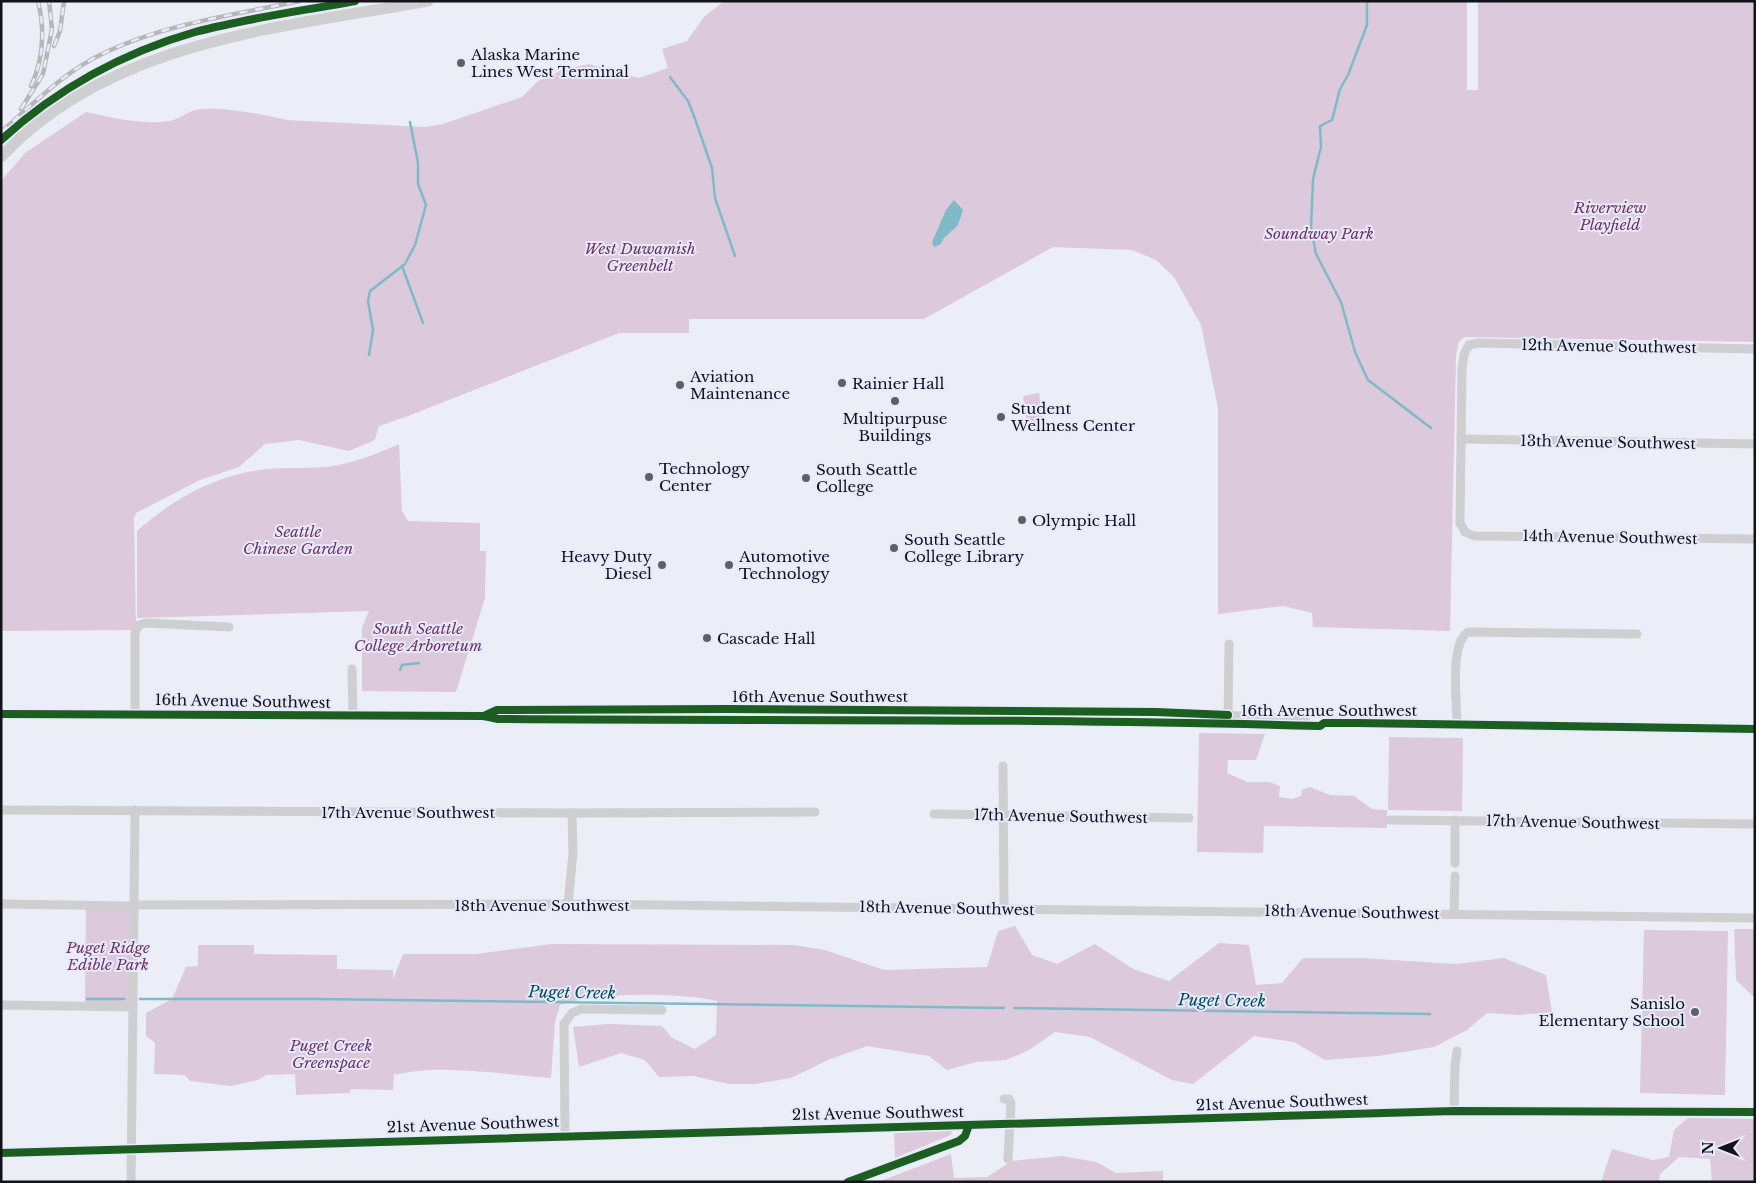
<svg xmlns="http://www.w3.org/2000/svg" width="1756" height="1183" font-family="'Libre Baskerville',serif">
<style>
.green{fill:#dcc9db}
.water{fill:#7fbac8}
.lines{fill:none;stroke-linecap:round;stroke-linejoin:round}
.stream{stroke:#7fbac8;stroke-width:2.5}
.minor{stroke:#cfcfd2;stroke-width:9}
.major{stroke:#cfcfd2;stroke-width:11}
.rail-casing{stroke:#b5b7b9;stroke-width:4.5}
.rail{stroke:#e6eafc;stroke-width:2.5;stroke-dasharray:8;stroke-linecap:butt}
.cycleway-casing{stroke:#e6eafc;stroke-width:11}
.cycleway{stroke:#1b5e20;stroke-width:8}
.poi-dot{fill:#5e6067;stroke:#e6eafc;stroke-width:2}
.labels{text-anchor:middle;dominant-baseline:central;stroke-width:4;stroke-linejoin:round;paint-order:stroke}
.poi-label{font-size:15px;fill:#121319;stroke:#e6eafc;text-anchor:start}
.park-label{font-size:15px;font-style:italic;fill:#713062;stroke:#e6eafc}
.street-label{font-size:15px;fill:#121319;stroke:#e6eafc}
.water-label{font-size:16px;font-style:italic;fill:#004e5a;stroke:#e6eafc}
</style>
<rect width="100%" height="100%" fill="#ebeef7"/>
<g class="green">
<path d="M724 1H1467V90H1478V1H1755V342L1464 337 1459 342 1456 356 1450 631 1313 627 1312 613 1283 606 1218 614V408L1201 325 1174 277 1156 260 1132 250 1053 247 924 319H689V333H619L408 416 379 426 375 440 349 451 299 440 265 444 239 467 200 480 136 513 134 519 136 630 1 631V181L25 153 86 112C113 118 142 125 170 121 179 119 186 113 195 110 216 105 266 115 287 120L425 127 443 124 522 97 538 81 562 70 589 64 639 78 668 68 662 49 687 41 704 17Z"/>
<path d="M1039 393 1044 425 1028 428 1023 396Z"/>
<path d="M399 444 402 511 408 521 480 523V551H486L485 598 456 692 362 691V627L369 611 137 618V531C165 506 201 483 239 474 267 466 297 469 326 467 347 465 380 453 399 444Z"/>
<path d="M1199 733 1265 734 1256 760H1228L1227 773 1247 782H1269L1280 786 1279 797 1292 799 1301 796 1302 790 1310 787 1330 795 1354 796 1372 809 1387 810V828L1264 826 1263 853 1197 852Z"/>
<path d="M1389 737 1463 738 1462 811 1388 810Z"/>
<path d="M86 908 130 909 129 1003H85Z"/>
<path d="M1015 926 1032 955 1057 964 1095 944 1133 969 1169 981 1219 943 1249 945 1256 985 1282 983 1303 958H1362L1456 964 1504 958 1546 975 1552 1012 1519 1015 1487 1013 1467 1030 1434 1047 1378 1056 1325 1060 1294 1042 1254 1036 1193 1084 1172 1080 1090 1037 1055 1032 1029 1050 1006 1060 976 1062 947 1070 929 1056 867 1046 828 1060 791 1078 755 1084H729L693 1076 659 1077 645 1060 621 1053 579 1067 573 1027 609 1024 662 1026 671 1037 695 1049 716 1035 717 1001C679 992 596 992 560 1005L555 1022 551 1078C504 1075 440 1063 395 1075L394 1073 393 1090 351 1089 350 1093 296 1095 295 1074 266 1075 258 1080 231 1086 190 1081 185 1075 154 1074 155 1043 146 1036V1013L172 999 186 967 198 966V945H254V954L337 955V969L393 970V980L403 954H476L552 944 794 945 825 950 884 970 987 967 998 931Z"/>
<path d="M1734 929H1755V998L1736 980Z"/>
<path d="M1644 930 1728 931 1725 1095 1640 1093Z"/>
<path d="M1688 1118 1755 1119V1182H1712L1710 1159 1679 1157 1660 1174 1659 1182H1601L1612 1149 1653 1160 1669 1157 1674 1130Z"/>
<path d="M952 1131 951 1135 895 1158 894 1133Z"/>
<path d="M951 1154 954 1178 987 1177 1012 1161 1062 1156 1096 1162 1116 1173 1163 1171V1182H878Z"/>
</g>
<path class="water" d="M954 200 963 210 958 225 943 239 941 244 934 247 932 242 946 210Z"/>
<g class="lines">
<g class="stream">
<path d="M1367 1V25L1348 75 1340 89 1332 120 1320 126 1321 147 1313 179 1311 227 1316 254 1341 302 1355 352 1368 380 1431 428"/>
<path d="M670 77 688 101 694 116 712 168 715 198 735 256"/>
<path d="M402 266 423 323"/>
<path d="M369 355 373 330 368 301 370 291 405 264 415 245 426 205 418 184V163L410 122"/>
<path d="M400 670 402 665 419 663"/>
<path d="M87 999H124"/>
<path d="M140 999H317L1004 1008"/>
<path d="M1014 1008 1430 1014"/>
</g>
<g class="minor">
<path d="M1755 349 1478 343 1469 345 1464 354 1462 369 1460 523 1465 532 1474 536 1755 539"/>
<path d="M1461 439 1755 444"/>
<path d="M352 669 353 716"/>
<path d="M1 714 484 716 498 719C772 721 1046 718 1320 726L1324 723H1357L1755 729"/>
<path d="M135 714V632L139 625 146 623 229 627"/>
<path d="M484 716 497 710 728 709 1156 712 1305 719"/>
<path d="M1228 720 1229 644"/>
<path d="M1457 725C1457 703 1449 644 1468 632L1637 634"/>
<path d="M1003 766 1004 908"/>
<path d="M1 810 572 813 815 812"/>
<path d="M934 814 1189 818"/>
<path d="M1390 820 1755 824"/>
<path d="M1455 820V863"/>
<path d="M134 902 135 810"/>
<path d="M1 904 130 906"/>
<path d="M568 904 573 853 572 813"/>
<path d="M138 905 568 904 1755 918"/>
<path d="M1454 914 1455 876"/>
<path d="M1 1005 132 1007"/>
<path d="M1004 1099H1009L1011 1103 1008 1159"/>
<path d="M1454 1111 1455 1066 1457 1051"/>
<path d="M565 1135 564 1024 572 1013 581 1009 662 1010"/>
<path d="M1 1153 1454 1111 1755 1112"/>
<path d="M131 1182 134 910"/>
<path d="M848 1182 959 1141 965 1136 969 1125"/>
</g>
<path class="major" d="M1 157C110 40 280 28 428 1"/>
<defs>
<g id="rail">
<path d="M54 46 60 31 64 1"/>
<path d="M31 86C44 58 45 30 38 1"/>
<path d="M21 109 43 74 52 29 49 1"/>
<path d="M1 132C33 104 65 71 104 53 164 24 234 15 299 1"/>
</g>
</defs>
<use href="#rail" class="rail-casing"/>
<use href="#rail" class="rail"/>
<defs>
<g id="cycleway">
<path d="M1 140C57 89 122 53 195 32 247 18 302 11 355 1"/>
<path d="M1 714 484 716 498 719C772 721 1046 718 1320 726L1324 723H1357L1755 729"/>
<path d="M484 716 497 710 728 709 1156 712 1228 715"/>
<path d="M1 1153 1454 1111 1755 1112"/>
<path d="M848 1182 959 1141 965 1136 969 1125"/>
</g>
</defs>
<use href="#cycleway" class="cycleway-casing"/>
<use href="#cycleway" class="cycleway"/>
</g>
<g class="poi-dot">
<circle cx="461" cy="63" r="5"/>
<circle cx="842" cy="383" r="5"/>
<circle cx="680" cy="385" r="5"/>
<circle cx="895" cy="401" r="5"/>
<circle cx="1001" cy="417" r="5"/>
<circle cx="649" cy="477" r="5"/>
<circle cx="806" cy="478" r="5"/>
<circle cx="1022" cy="520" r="5"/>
<circle cx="894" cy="548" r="5"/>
<circle cx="662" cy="565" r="5"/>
<circle cx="729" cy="565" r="5"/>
<circle cx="707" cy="638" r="5"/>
<circle cx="1695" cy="1012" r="5"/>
</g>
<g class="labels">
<g class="poi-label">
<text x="471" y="54">Alaska Marine<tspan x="471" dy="17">Lines West Terminal</tspan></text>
<text x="690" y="376">Aviation<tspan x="690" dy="17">Maintenance</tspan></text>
<text x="852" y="383">Rainier Hall</text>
<text x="1011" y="408">Student<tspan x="1011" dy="17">Wellness Center</tspan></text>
<text x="895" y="418" text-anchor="middle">Multipurpuse<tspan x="895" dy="17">Buildings</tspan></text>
<text x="659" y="468">Technology<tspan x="659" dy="17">Center</tspan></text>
<text x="816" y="469">South Seattle<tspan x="816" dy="17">College</tspan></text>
<text x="1032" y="520">Olympic Hall</text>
<text x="904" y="539">South Seattle<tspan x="904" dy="17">College Library</tspan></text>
<text x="652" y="556" text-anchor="end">Heavy Duty<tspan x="652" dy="17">Diesel</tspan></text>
<text x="739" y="556">Automotive<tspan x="739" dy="17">Technology</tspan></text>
<text x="717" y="638">Cascade Hall</text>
<text x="1685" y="1003" text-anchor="end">Sanislo<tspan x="1685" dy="17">Elementary School</tspan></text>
</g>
<g class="park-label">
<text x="1610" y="207">Riverview<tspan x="1610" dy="17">Playfield</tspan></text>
<text x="1319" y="233">Soundway Park</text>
<text x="640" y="248">West Duwamish<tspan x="640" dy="17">Greenbelt</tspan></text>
<text x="298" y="531">Seattle<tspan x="298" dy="17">Chinese Garden</tspan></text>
<text x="418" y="628">South Seattle<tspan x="418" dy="17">College Arboretum</tspan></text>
<text x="108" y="947">Puget Ridge<tspan x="108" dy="17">Edible Park</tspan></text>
<text x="331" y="1045">Puget Creek<tspan x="331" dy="17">Greenspace</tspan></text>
</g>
<g class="street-label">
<text transform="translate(1609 346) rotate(1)">12th Avenue Southwest</text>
<text transform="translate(1608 442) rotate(1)">13th Avenue Southwest</text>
<text transform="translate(1610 537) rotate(1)">14th Avenue Southwest</text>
<text x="820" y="696">16th Avenue Southwest</text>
<text transform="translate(243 701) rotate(1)">16th Avenue Southwest</text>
<text x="1329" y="710">16th Avenue Southwest</text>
<text x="408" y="812">17th Avenue Southwest</text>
<text transform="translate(1061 816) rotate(1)">17th Avenue Southwest</text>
<text transform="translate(1573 822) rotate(1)">17th Avenue Southwest</text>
<text x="542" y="905">18th Avenue Southwest</text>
<text transform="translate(947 908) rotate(1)">18th Avenue Southwest</text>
<text transform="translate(1352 912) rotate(1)">18th Avenue Southwest</text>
<text transform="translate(1282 1102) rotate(-2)">21st Avenue Southwest</text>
<text transform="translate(878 1113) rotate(-1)">21st Avenue Southwest</text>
<text transform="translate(473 1124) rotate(-2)">21st Avenue Southwest</text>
</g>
<g class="water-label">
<text transform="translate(572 992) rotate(1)">Puget Creek</text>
<text transform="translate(1222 1000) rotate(1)">Puget Creek</text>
</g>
</g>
<rect width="1756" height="1183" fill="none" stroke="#121319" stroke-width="5"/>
<g transform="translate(1721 1148) rotate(270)" stroke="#e6eafc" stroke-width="4" paint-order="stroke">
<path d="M0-4L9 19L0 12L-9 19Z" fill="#121319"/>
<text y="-8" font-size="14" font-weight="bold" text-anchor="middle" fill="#121319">N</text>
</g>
</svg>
